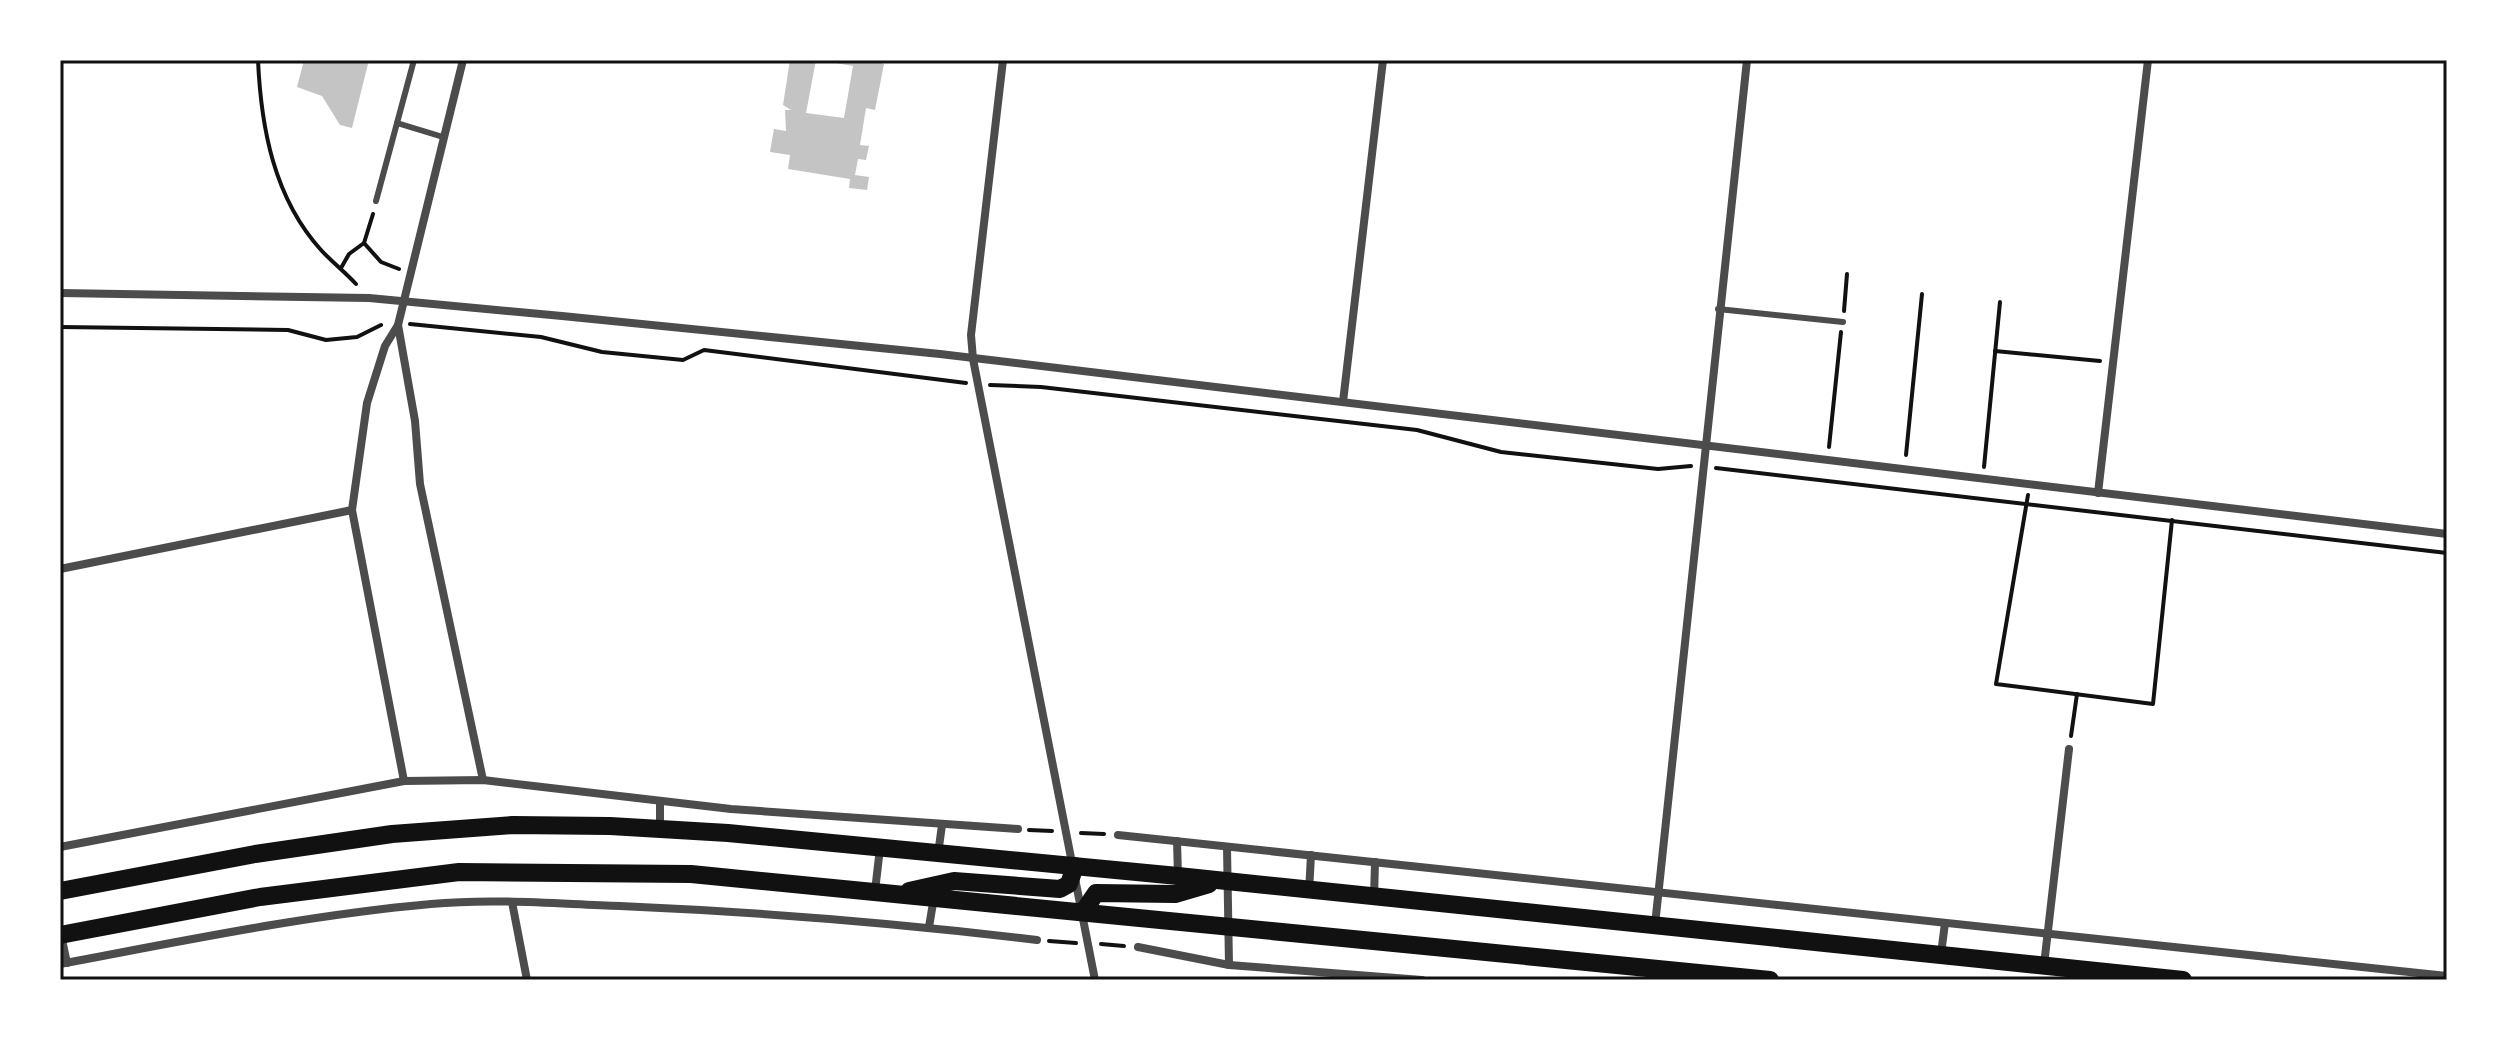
<svg xmlns="http://www.w3.org/2000/svg" width="2507" height="1040" font-family="'Times New Roman',serif">
<style>
.building{fill:#c4c4c4}
.lines{fill:none;stroke-linecap:round;stroke-linejoin:round}
.path{stroke:#111;stroke-width:4}
.service{stroke:#4c4c4c;stroke-width:6}
.minor{stroke:#4c4c4c;stroke-width:8}
.primary{stroke:#111;stroke-width:18}
.neatline{fill:none;stroke:#111;stroke-width:3}
</style>
<rect width="100%" height="100%" fill="#fff"/>
<g class="building">
<path d="M304 60H369L352 128 340 125 322 96 297 87Z"/>
<path d="M790 60H816L806 113 844 118 853 66 818 60H874L884 64 875 110 866 108 860 145 869 146 866 160 858 159 855 175 869 177 867 190 849 188 850 179 788 169 790 155 770 152 774 129 786 131 785 110H791L783 105Z"/>
</g>
<g class="lines">
<g class="path">
<path d="M258 60C261 128 274 198 321 250 332 262 345 272 356 284"/>
<path d="M364 243 381 262 399 269"/>
<path d="M341 268 349 254 364 243 373 214"/>
<path d="M1844 311 1847 274"/>
<path d="M410 324 541 337 602 352 683 360 704 350 966 383"/>
<path d="M60 327 288 330 326 340 357 337 381 325"/>
<path d="M1995 351 2100 361"/>
<path d="M990 385 1041 387 1417 430 1501 452 1658 469 1691 466"/>
<path d="M1829 447 1841 332"/>
<path d="M1906 455 1922 294"/>
<path d="M1984 467 2000 302"/>
<path d="M1716 468 2447 553"/>
<path d="M2028 495 1996 684 2153 704 2172 520"/>
<path d="M2071 736 2077 694"/>
<path d="M1029 830 1052 831"/>
<path d="M1081 833 1104 834"/>
<path d="M1049 941 1076 943"/>
<path d="M1101 944 1124 946"/>
</g>
<g class="service">
<path d="M397 123 443 137"/>
<path d="M376 201 414 60"/>
<path d="M1718 309 1843 322"/>
</g>
<g class="minor">
<path d="M463 60 398 325 415 421 420 484 483 780"/>
<path d="M1003 60 971 335 973 359 1095 980"/>
<path d="M60 293 369 298 562 316 940 354 2447 534"/>
<path d="M398 325 385 346 367 403 352 510 404 781"/>
<path d="M1343 402 1383 60"/>
<path d="M2098 493 2148 60"/>
<path d="M60 569 352 510"/>
<path d="M660 829V802"/>
<path d="M1118 835 2447 976"/>
<path d="M1177 841 1178 876"/>
<path d="M60 847 404 781 483 780 731 809 1018 829"/>
<path d="M1227 847 1229 965"/>
<path d="M938 854 942 825"/>
<path d="M875 891 880 848"/>
<path d="M1309 892 1311 855"/>
<path d="M1374 898 1375 862"/>
<path d="M512 902 527 980"/>
<path d="M1655 925 1747 60"/>
<path d="M929 927 934 897"/>
<path d="M61 935 67 963"/>
<path d="M1138 947 1229 965 1422 980"/>
<path d="M1941 954 1945 923"/>
<path d="M60 964C183 941 307 915 431 904 494 898 557 904 620 906 759 912 898 923 1037 940"/>
<path d="M2044 965 2069 749"/>
</g>
<g class="primary">
<path d="M60 891 255 854 392 834 513 825 610 826 728 833 1178 876 2183 980"/>
<path d="M909 891 954 881 1060 889 1069 884 1075 866"/>
<path d="M1083 912 1096 893 1175 894 1209 884"/>
<path d="M60 935 260 897 459 872 691 874 1770 980"/>
</g>
</g>
<rect width="2507" height="1040" fill="none" stroke="#ffffff" stroke-width="124"/>
<rect x="62" y="62" width="2383" height="916" class="neatline"/>
</svg>
